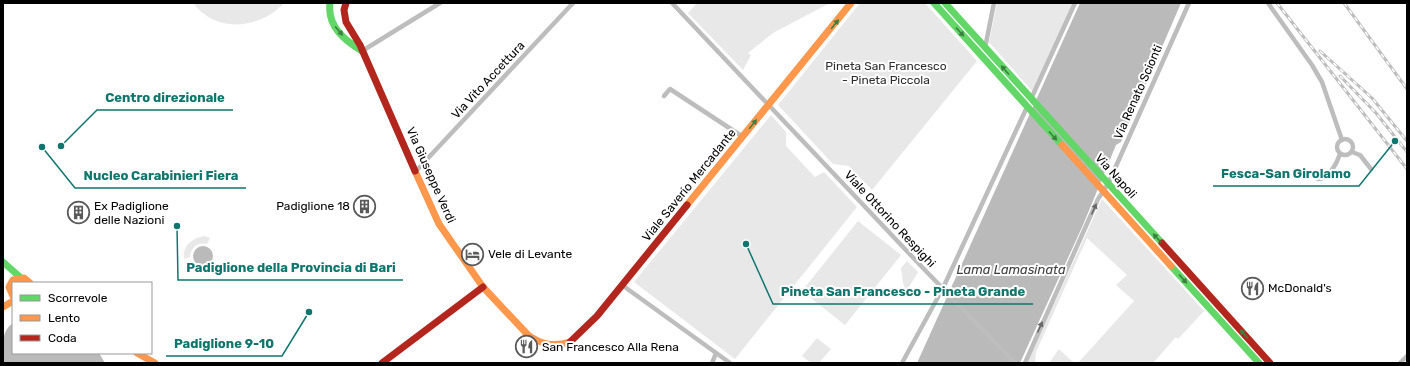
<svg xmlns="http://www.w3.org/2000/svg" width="1410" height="366" font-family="Rubik,sans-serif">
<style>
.green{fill:#e8e8e8}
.water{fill:#bababa}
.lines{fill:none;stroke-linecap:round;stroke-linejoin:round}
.street{stroke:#bdbdbd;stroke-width:4.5}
.fast{stroke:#63d668;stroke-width:7}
.slow{stroke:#ff974d;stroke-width:7}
.jam{stroke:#b3261e;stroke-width:7}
.rail-casing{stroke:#bdbdbd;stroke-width:3}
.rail{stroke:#fff;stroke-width:1.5;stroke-dasharray:4.5;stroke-linecap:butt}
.oneway{fill:#3b803e}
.oneway2{fill:#686868}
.labels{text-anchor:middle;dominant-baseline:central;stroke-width:4;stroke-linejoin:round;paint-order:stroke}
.park-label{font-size:12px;fill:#2d2d2d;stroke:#fff}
.street-label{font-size:12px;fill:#000;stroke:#fff}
.poi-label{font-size:12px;fill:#000;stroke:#fff;text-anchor:start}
.water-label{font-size:13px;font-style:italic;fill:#3e3e3e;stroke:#fff}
.leader{fill:none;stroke:#0f766e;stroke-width:1.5}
.callout-dot{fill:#0f766e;stroke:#fff;stroke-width:1.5}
.callout-label{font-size:13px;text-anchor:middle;font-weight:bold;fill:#0f766e;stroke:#fff;stroke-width:4;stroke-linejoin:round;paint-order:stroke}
</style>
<rect width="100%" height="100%" fill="#fff"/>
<g class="green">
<path d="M193 3H284C260 29 216 34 193 3Z"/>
<path d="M697 3H830L773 33 748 53 751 55 743 70 688 13Z"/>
<path d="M860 3H925L977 61 872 190 849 166 833 164 778 105Z"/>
<path d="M997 3H1073L1033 92 989 42Z"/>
<path d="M771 115 786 132V146L815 177 824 172 857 207 735 359 634 282Z"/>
<path d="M1102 199 1204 311 1178 339 1176 337 1153 363H1078L1134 301 1116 285 1127 275 1087 238 1036 352 1035 363H1027Z"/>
<path d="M858 221 901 255 845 325 802 291Z"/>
<path d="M204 236 210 238 207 244C197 242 191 248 190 257L184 259C182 246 192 238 204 236Z"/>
<path d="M907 261 918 272 906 292 903 283 901 268Z"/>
<path d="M817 338 831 349 819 363H811L802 356Z"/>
<path d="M1059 349 1074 363H1049Z"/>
</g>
<g class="water">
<path d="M1080 3H1181L1121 142 1116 145 1083 225 1020 363H917Z"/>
<circle cx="203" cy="256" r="10"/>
<path d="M13 323V353H99L105 363H3C3 348 0 332 13 323Z"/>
</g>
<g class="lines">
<g class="street">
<path d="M672 3 922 267 1015 363"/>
<path d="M1268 3 1312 65 1322 82 1342 140"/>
<path d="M985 48 994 3"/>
<path d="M362 51 440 3"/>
<path d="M664 96 670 89 743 137"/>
<path d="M1031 99 1075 3"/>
<circle cx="1345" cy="147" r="8"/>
<path d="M1352 152 1360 155 1371 169"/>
<path d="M416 171 573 3"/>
<path d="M1313 174 1318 179C1329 179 1337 163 1340 154"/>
<path d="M622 285 730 363"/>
<path d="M712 363 716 353"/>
<path d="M902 363 943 288 1027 107"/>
<path d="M1025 363 1098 199 1108 184 1189 3"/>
<path d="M1400 363 1407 356"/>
</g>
<g class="fast">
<path d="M330 3C327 26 344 40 362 51"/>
<path d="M934 3 1062 145"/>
<path d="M945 3 1162 243"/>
<path d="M3 262 20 277"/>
<path d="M1171 266 1259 363"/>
</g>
<g class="slow">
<path d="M1062 145 1171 266"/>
<path d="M415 171 439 224 483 287 528 335C542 345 554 347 570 342"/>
<path d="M687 205 851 3"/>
<path d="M13 296 9 287 13 280 24 278 30 283"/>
<path d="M3 307 13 301"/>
<path d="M137 353 155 363"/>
</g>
<g class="jam">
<path d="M346 3 344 10 346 22 360 45 415 171"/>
<path d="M1162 243 1270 363"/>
<path d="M570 342 597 316 687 205"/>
<path d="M382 363 483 287"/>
</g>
<defs>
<g id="rail">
<path d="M1277 3 1407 169"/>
<path d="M1344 3 1407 89"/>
<path d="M1320 51 1372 98 1407 141"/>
<path d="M1340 76 1376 113 1407 152"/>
</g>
</defs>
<use href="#rail" class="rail-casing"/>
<use href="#rail" class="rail"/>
</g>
<defs><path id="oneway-solid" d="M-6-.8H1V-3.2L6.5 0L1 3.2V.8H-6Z"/></defs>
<g class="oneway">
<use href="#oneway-solid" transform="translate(835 24) rotate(-51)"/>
<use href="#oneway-solid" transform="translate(339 31) rotate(49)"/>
<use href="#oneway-solid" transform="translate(960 32) rotate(48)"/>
<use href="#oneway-solid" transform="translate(1005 70) rotate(-132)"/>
<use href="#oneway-solid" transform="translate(753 124) rotate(-51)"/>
<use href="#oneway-solid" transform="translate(1053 136) rotate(48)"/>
<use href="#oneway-solid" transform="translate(1157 238) rotate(-133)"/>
<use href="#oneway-solid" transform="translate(1183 279) rotate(48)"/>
<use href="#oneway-solid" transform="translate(1244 334) rotate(-132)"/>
</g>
<g class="oneway2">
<use href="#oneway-solid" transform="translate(1094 209) rotate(-66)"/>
<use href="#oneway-solid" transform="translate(1040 327) rotate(-66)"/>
</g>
<defs>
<symbol id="building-ring" viewBox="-11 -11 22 22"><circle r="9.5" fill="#fff" stroke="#595959" stroke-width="1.5"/><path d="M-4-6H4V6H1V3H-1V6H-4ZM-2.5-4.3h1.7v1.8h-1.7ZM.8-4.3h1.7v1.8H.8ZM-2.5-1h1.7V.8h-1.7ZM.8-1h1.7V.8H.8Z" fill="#595959"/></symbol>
<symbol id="hotel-ring" viewBox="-11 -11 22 22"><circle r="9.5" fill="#fff" stroke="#595959" stroke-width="1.5"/><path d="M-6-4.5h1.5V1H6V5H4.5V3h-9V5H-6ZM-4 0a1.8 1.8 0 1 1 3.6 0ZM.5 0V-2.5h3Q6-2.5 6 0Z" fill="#595959"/></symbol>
<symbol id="restaurant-ring" viewBox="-11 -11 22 22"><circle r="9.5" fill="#fff" stroke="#595959" stroke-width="1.5"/><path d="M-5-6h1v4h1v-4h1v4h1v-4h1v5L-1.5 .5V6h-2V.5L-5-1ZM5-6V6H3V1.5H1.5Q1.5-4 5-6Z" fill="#595959"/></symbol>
</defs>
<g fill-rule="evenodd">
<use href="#building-ring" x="352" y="194" width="25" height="25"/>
<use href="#building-ring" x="66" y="200" width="25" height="25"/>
<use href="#hotel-ring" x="460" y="242" width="25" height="25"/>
<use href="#restaurant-ring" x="1240" y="276" width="25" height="25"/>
<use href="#restaurant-ring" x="514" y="334" width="25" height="25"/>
</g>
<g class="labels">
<g class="park-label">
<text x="886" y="66">Pineta San Francesco<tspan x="886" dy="14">- Pineta Piccola</tspan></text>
</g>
<g class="street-label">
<text transform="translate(488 80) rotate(-47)">Via Vito Accettura</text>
<text transform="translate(1138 92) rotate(-66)">Via Renato Scionti</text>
<text transform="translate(431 175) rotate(66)">Via Giuseppe Verdi</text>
<text transform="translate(1116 176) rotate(48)">Via Napoli</text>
<text transform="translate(689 185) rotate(-51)">Viale Saverio Mercadante</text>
<text transform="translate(890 219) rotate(47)">Viale Ottorino Respighi</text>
</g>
<g class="poi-label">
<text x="94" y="206">Ex Padiglione<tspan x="94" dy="14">delle Nazioni</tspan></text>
<text x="350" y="206" text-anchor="end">Padiglione 18</text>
<text x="488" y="254">Vele di Levante</text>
<text x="1268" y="288">McDonald's</text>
<text x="542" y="347">San Francesco Alla Rena</text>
</g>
<g class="water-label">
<text x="1011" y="269">Lama Lamasinata</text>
</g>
</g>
<path class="leader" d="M61 146L97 110H233M1395 141L1359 186H1213M42 147L75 188H246M177 226L178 280H403M746 244L773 304H1033M309 312L282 356H166"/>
<g class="callout-dot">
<circle cx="61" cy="146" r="4"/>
<circle cx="1395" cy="141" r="4"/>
<circle cx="42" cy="147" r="4"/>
<circle cx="177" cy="226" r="4"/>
<circle cx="746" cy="244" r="4"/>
<circle cx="309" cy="312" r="4"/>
</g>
<g class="callout-label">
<text x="165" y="102">Centro direzionale</text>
<text x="1286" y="178">Fesca-San Girolamo</text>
<text x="161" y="180">Nucleo Carabinieri Fiera</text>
<text x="291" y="272">Padiglione della Provincia di Bari</text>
<text x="903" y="296">Pineta San Francesco - Pineta Grande</text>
<text x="224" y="348">Padiglione 9-10</text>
</g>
<rect width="1410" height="366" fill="none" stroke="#000000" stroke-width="8"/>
<rect x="12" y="282" width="140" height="72" fill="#ffffff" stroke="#999999"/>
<rect x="20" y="295" width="20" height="6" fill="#63d668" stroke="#999999"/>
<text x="48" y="302" font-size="12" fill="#000000">Scorrevole</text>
<rect x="20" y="315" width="20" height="6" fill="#ff974d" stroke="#999999"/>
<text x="48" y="322" font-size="12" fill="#000000">Lento</text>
<rect x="20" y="335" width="20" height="6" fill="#b3261e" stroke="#999999"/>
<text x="48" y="342" font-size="12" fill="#000000">Coda</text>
</svg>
